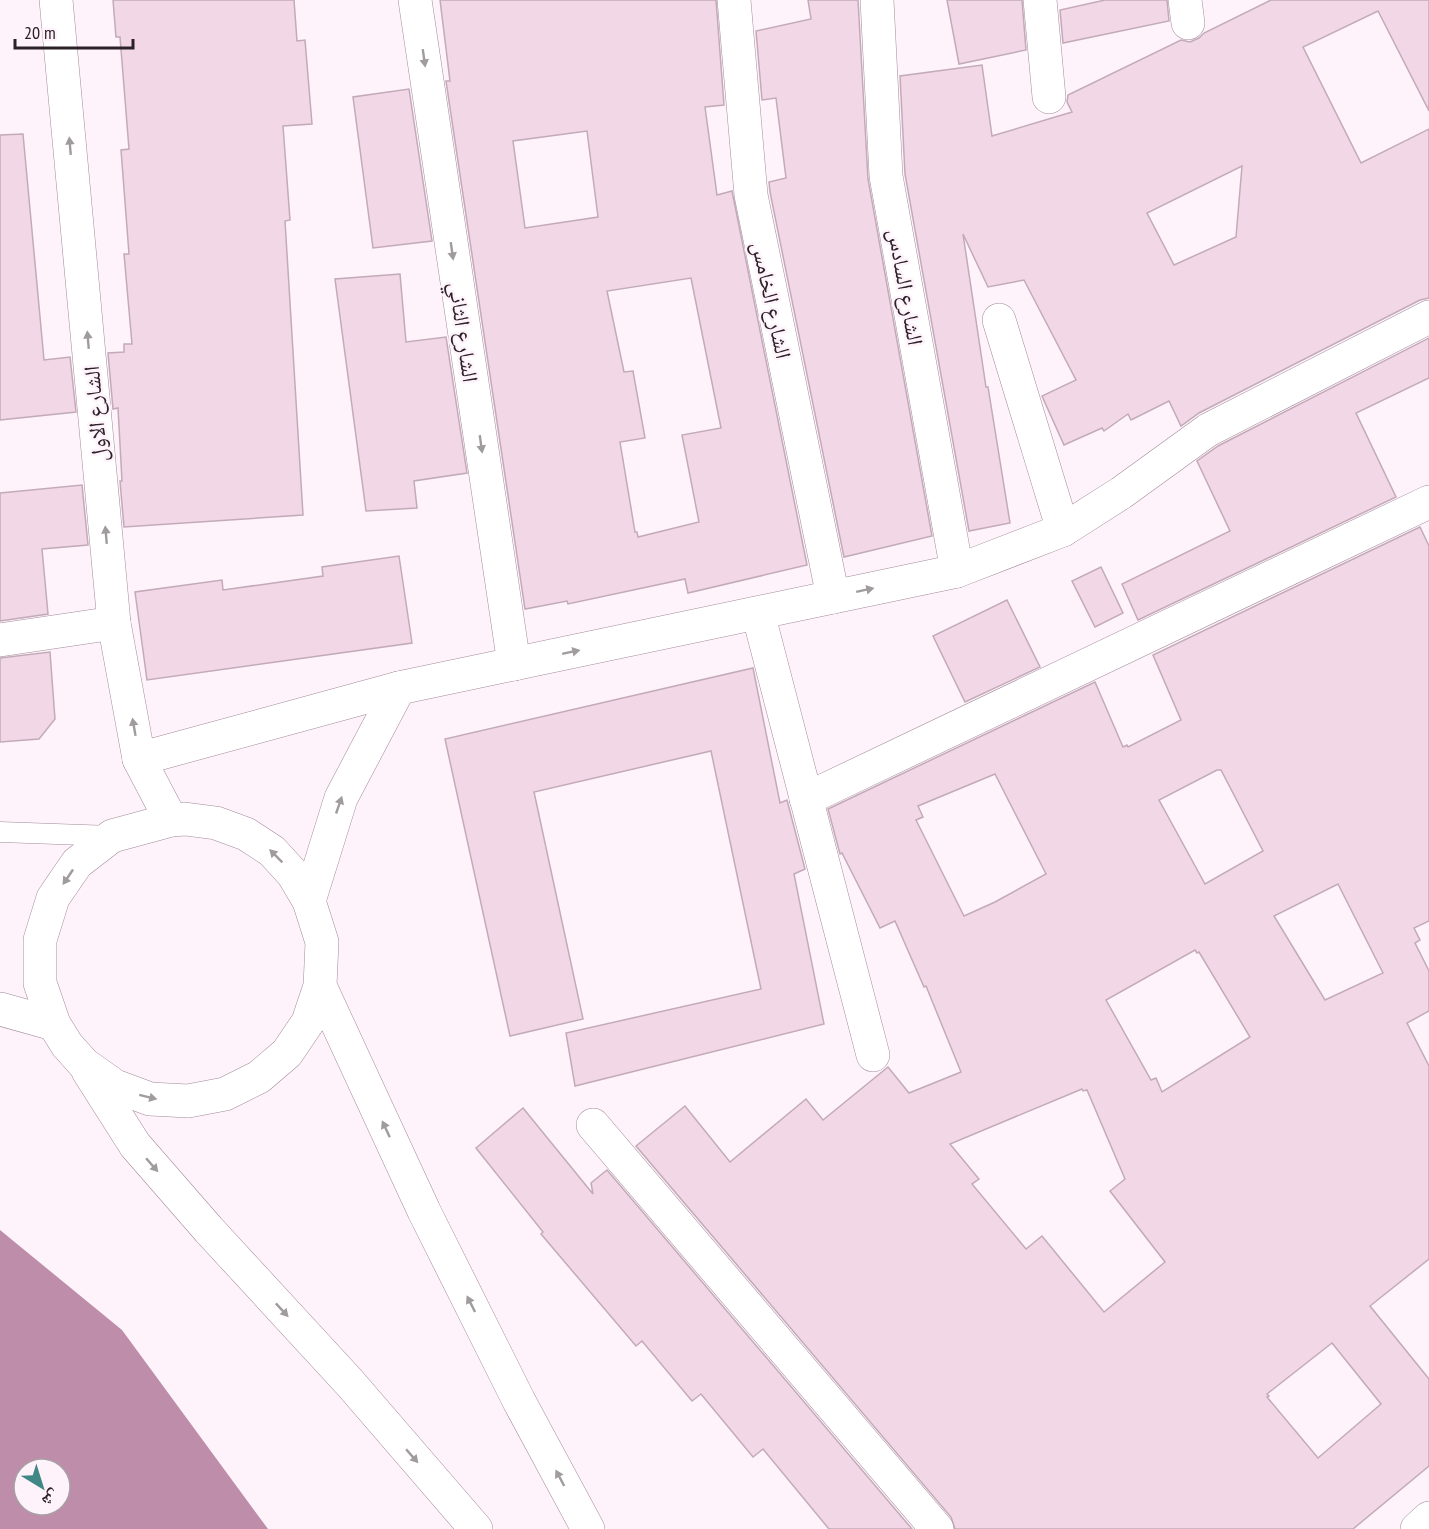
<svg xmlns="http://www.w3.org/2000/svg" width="1429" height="1529" font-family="'PT Sans Narrow','Noto Naskh Arabic',sans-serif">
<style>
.water{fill:#bd8daa;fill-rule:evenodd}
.building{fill:#f2d8e7;stroke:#c3aab9;stroke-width:1.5;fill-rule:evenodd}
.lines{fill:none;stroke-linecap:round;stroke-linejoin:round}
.lane-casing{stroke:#a38a99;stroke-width:21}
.street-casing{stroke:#a38a99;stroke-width:34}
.secondary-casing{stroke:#a38a99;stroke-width:34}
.lane{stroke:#fff;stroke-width:20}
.street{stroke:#fff;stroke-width:33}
.secondary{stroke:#fff;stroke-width:33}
.oneway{fill:#a09b9e}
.labels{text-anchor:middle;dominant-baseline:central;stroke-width:5;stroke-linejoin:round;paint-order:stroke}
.street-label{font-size:22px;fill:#2b2127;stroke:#fef3fa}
</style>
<rect width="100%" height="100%" fill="#fef3fa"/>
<path class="water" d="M0 1230 122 1330 268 1529H0ZM24 1469H60V1505H24Z"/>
<g class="building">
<path d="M113 0H294L297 41 305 40 312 124 283 126 290 220 285 221 303 515 124 527 120 481H122L118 408 113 409 108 353 124 352V344H132L124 254H129L121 150 129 149 120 37H116Z"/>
<path d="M440 0H716L724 105 705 107 717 195 732 191 807 565 688 593 685 579 568 604 567 601 525 609 446 81H450ZM587 131 598 217 525 228 513 141ZM691 278 721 428 682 435 699 522 638 537 637 532H635L620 442 645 438 633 371 624 372 607 291Z"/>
<path d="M808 0H858L868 179 932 536 844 557 770 192 769 182 786 178 776 98 762 100 756 31 811 19Z"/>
<path d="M947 0H1022L1026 50 959 64Z"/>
<path d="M1105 0H1167L1169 21 1063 43 1060 10Z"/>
<path d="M1271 0H1429V111L1378 11 1303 47 1361 163 1429 129V298L1420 300 1199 413 1181 426 1169 401 1131 420 1128 414 1104 431 1102 428 1064 445 1042 396 1076 380 1024 280 988 287 963 234 986 387H988L1010 523 969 531 905 174 900 76 982 65 992 136 1072 112 1067 102 1068 95 1181 40 1190 42 1199 38 1204 33ZM1242 166 1236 237 1174 265 1147 213Z"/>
<path d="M409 89 432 241 373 248 353 97Z"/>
<path d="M23 134 44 360 70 357 76 412 0 420V135Z"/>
<path d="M400 274 406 342 446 337 467 473 414 481 417 508 366 511 335 279Z"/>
<path d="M1429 338V378L1356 413 1396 497 1138 620 1122 584 1230 531 1197 461 1218 446Z"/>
<path d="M82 485 88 545 42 549 48 614 0 621V493Z"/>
<path d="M1420 527 1429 546V921L1414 928 1420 940 1415 943 1429 971V1011L1407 1023 1429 1066V1259L1370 1306 1429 1379V1466L1353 1529H955L951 1517 636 1146 685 1106 730 1162 806 1099 823 1120 888 1067 909 1093 961 1072 926 986 924 987 895 921 880 928 842 853 840 854 828 809 1095 682 1123 747 1127 745 1128 747 1181 720 1153 655ZM1217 770H1221L1263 851 1205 884 1159 800ZM995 774 1046 874 995 902 964 916 916 820 923 817 918 806ZM1338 884 1383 973 1325 1000 1274 916ZM1195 950 1197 953 1199 952 1250 1037 1162 1092 1156 1078 1151 1080 1106 1000ZM1082 1089 1083 1091 1087 1090 1125 1179 1110 1191 1165 1262 1104 1312 1042 1236 1026 1249 972 1184 979 1179 950 1144ZM1332 1343 1381 1404 1318 1458 1267 1397 1269 1396 1267 1394Z"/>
<path d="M399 556 412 643 147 680 135 592 222 580 223 590 323 576 322 567Z"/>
<path d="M1101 567 1123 613 1095 627 1072 581Z"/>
<path d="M1007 600 1040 667 965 702 933 636Z"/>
<path d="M50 652 55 719 39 739 0 742V658Z"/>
<path d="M753 668 780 803 787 800 805 869 794 874 824 1024 575 1086 566 1033 761 989 711 751 534 792 583 1019 510 1036 445 739Z"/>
<path d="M523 1108 593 1194 591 1183 607 1170 912 1529H829L763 1449 753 1457 701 1394 692 1401 642 1341 636 1346 541 1234 543 1232 476 1148Z"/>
</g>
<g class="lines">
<defs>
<path id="lane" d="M0 832 112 836"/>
<g id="street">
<path d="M734 0 751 195 833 597"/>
<path d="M877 0 886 176 957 571 1063 530 1121 493 1208 430 1429 317"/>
<path d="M1040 0 1049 97"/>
<path d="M1185 0 1188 23"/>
<path d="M999 320 1063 530"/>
<path d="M758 613 873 1055"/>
<path d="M0 640 114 623"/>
<path d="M806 799 1429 502"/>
<path d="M593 1125 937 1529"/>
<path d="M1417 1529 1429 1518"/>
</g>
<g id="secondary">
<path d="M56 0 114 623 139 759 171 820"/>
<path d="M415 0 514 664"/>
<path d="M139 759 399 688 957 571"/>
<path d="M309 901 341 798 399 688"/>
<path d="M320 986 308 1022 287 1053 259 1077 225 1094 188 1101 150 1099 115 1086 84 1064 67 1045 54 1024 40 983V940L53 898 77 863 112 836 171 820 185 819 216 823 246 834 272 851 293 874 309 901 322 942 320 986 424 1211 519 1401 588 1529"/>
<path d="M0 1009 54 1024"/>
<path d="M88 1071 135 1145 209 1230 350 1383 476 1529"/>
</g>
</defs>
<use href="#lane" class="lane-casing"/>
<use href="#street" class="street-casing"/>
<use href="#secondary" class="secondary-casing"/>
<use href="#lane" class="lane"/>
<use href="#street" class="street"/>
<use href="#secondary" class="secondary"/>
</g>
<defs><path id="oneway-solid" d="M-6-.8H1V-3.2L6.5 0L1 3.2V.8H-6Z" transform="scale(1.5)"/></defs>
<g class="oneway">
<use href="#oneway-solid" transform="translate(424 58) rotate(82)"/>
<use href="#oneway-solid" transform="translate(70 146) rotate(-95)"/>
<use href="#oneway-solid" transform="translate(452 251) rotate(82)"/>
<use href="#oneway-solid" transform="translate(88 340) rotate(-95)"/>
<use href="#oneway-solid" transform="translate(481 444) rotate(82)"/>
<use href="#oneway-solid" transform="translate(106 535) rotate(-95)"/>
<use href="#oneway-solid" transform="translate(865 590) rotate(-12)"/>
<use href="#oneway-solid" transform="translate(571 652) rotate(-12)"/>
<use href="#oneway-solid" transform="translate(134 727) rotate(-100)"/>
<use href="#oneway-solid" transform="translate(339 805) rotate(-71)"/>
<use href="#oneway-solid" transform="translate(276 856) rotate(-135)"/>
<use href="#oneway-solid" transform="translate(68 877) rotate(124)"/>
<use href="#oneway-solid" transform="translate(148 1097) rotate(14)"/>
<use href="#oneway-solid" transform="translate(386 1129) rotate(-115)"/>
<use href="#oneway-solid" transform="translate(152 1165) rotate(49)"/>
<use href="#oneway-solid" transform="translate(471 1304) rotate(-117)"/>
<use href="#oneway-solid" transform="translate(282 1310) rotate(47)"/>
<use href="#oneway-solid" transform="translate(412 1456) rotate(49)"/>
<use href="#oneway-solid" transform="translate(560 1478) rotate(-118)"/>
</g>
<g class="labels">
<g class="street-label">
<text transform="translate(906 287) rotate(80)">الشارع السادس</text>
<text transform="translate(772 300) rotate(78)">الشارع الخامس</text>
<text transform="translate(464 332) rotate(82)">الشارع الثاني</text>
<text transform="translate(95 414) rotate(-95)">الشارع الاول</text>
</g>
</g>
<g transform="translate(42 1487) rotate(142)"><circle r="28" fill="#fef3fa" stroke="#aa9fa6" stroke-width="1.5"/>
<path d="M0-4.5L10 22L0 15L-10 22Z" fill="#408885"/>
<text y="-9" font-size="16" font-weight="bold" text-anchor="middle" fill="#2b2127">ش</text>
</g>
<path d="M15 39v9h118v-9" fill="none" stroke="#2b2127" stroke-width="3"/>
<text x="24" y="39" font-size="18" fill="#2b2127" stroke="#fef3fa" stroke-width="4.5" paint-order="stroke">20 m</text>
</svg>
